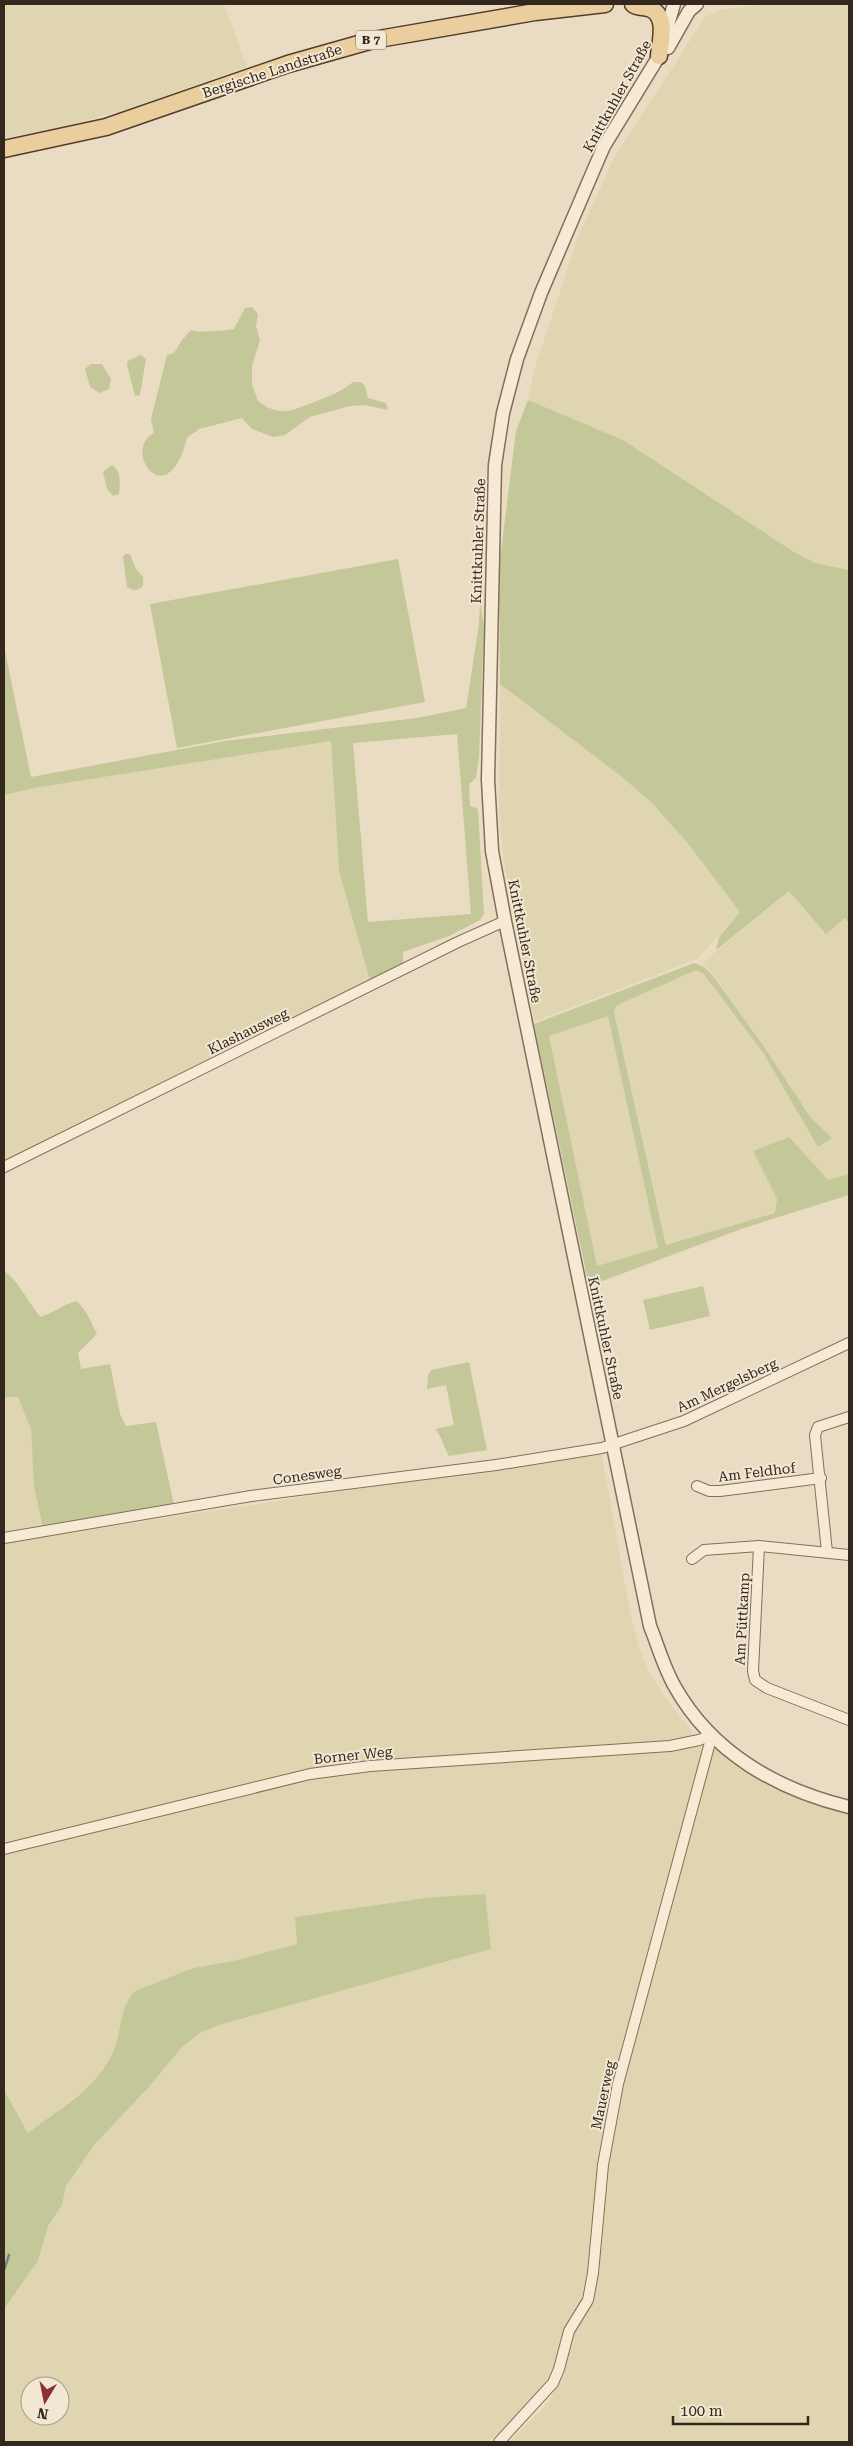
<svg xmlns="http://www.w3.org/2000/svg" width="853" height="2446" font-family="'Roboto Serif',serif">
<style>
.farmland{fill:#dfd5b1;fill-rule:evenodd}
.green{fill:#c4c798;fill-rule:evenodd}
.lines{fill:none;stroke-linecap:round;stroke-linejoin:round}
.stream{stroke:#6c8a81;stroke-width:2.5}
.minor-casing{stroke:#836e5b;stroke-width:12}
.tertiary-casing{stroke:#836e5b;stroke-width:15}
.primary-casing{stroke:#513d2f;stroke-width:19}
.minor{stroke:#f6ead5;stroke-width:10}
.tertiary{stroke:#f6ead5;stroke-width:12}
.primary{stroke:#ebce9d;stroke-width:16}
.labels{text-anchor:middle;dominant-baseline:central;stroke-width:4;stroke-linejoin:round;paint-order:stroke}
.shield{fill:#f2e7d2;stroke:#6d6154;stroke-width:1}
.shield-label{font-size:12px;font-weight:bold;fill:#34271e}
.street-label{font-size:14px;fill:#34271e;stroke:#f2e7d2}
</style>
<rect width="100%" height="100%" fill="#eadcc3"/>
<g class="farmland">
<path d="M4 4H224L247 67 133 107 74 124 4 138Z"/>
<path d="M765 4H849V570L815 563 794 552 623 440 528 400 533 374 578 237 614 158 705 17 721 10Z"/>
<path d="M500 684 622 777 653 804 686 841 740 912 697 959 539 1020H534L505 868 499 815Z"/>
<path d="M331 741 339 871 371 984 4 1165V795L34 788Z"/>
<path d="M805 878 849 924V1174L828 1181 788 1137 753 1151 777 1199 775 1213 667 1246 614 1012 617 1005 696 969 703 973 764 1054 805 1123 811 1118 761 1041 703 962Z"/>
<path d="M608 1015 658 1248 597 1266 549 1036Z"/>
<path d="M18 1396 31 1429 34 1487 43 1530 4 1537V1397Z"/>
<path d="M601 1451 631 1616 640 1650 649 1671 663 1695 691 1730 692 1734 684 1739 649 1744 335 1766 4 1846V1543Z"/>
<path d="M699 1744 703 1746 704 1750 627 2041 589 2284 555 2373 505 2429 487 2442H4V2309L38 2261 48 2226 62 2205 66 2186 95 2144 147 2089 182 2047 200 2033 219 2025 491 1949 295 1916 297 1944 234 1961 193 1968 135 1991 115 2049 95 2082 28 2133 4 2090V1851L310 1776ZM30 2386H60V2416H30Z"/>
<path d="M717 1748 755 1777 803 1800 849 1814V2442H509L550 2401 570 2337 584 2316 618 2099 707 1754Z"/>
</g>
<g class="green">
<path d="M252 307 258 314 256 326 260 340 252 366V384L258 401C279 417 290 411 312 403 329 396 338 394 353 382H361L365 386 368 398 386 403 388 410 364 405 350 406 310 417 285 435 273 437 252 429 242 418 199 429 187 438C167 517 121 450 154 433L151 419 167 355 174 353 182 340 191 330C200 333 224 331 234 329L245 308Z"/>
<path d="M141 355 146 359 140 395 135 396 127 365 128 361Z"/>
<path d="M91 364H102L111 379 109 389 100 393 90 387 85 369Z"/>
<path d="M528 400 623 440 794 552 815 563 849 570V924L845 918 826 934 789 891 716 950 719 937 740 912 686 841 653 804 622 777 500 684 499 568 516 431Z"/>
<path d="M112 465C122 472 120 483 119 494L113 496 107 489 103 472Z"/>
<path d="M126 554H130L136 569 143 577V586C137 591 134 591 127 587L123 556Z"/>
<path d="M398 559 425 702 177 748 150 604Z"/>
<path d="M480 602 484 626 479 756 476 778 469 784 470 806 478 809 484 914 480 920 449 936 403 952V966L371 984 339 871 331 741 34 788 4 795V646L31 777 225 741 417 718 466 708 479 624ZM457 734 471 914 368 922 353 743Z"/>
<path d="M694 963 704 967 712 975 761 1042 811 1118 832 1138 818 1147 764 1054 703 973 696 970 617 1005 614 1012 666 1245 775 1213 777 1199 753 1151 789 1137 828 1180 849 1174V1195L744 1228 589 1286 534 1024ZM608 1016 658 1248 597 1266 549 1036Z"/>
<path d="M4 1270 15 1281 40 1317C54 1313 63 1304 77 1301L86 1312 97 1334 78 1353 81 1369 110 1364 120 1414 126 1426 156 1422 174 1505 43 1528 34 1487 31 1429 18 1397H4Z"/>
<path d="M703 1286 710 1316 650 1330 643 1300Z"/>
<path d="M469 1362 487 1450 449 1456C443 1446 443 1438 435 1429L454 1425 446 1385 427 1389 428 1376 431 1370Z"/>
<path d="M485 1894 491 1949 219 2025 200 2033 182 2047 147 2089 95 2144 66 2186 62 2205 48 2226 38 2261 4 2309V2090L28 2133C61 2107 95 2091 113 2052 123 2031 118 2008 135 1991L193 1968 234 1961 297 1944 295 1917 425 1898Z"/>
</g>
<g class="lines">
<path class="stream" d="M4 2270 9 2255"/>
<defs>
<g id="minor">
<path d="M4 1167 458 942 505 921"/>
<path d="M697 1486 709 1491H720L821 1478"/>
<path d="M4 1538 251 1496 496 1465 602 1448 684 1421 849 1343"/>
<path d="M759 1546 849 1555"/>
<path d="M827 1552 815 1435 818 1427 849 1417"/>
<path d="M692 1559 704 1550 759 1546 753 1671 755 1680 767 1688 849 1720"/>
<path d="M4 1849 310 1774 370 1766 670 1746 699 1740 712 1735"/>
<path d="M499 2442 553 2383 559 2369 569 2331 588 2300 593 2273 603 2165 618 2084 712 1735"/>
</g>
<g id="tertiary">
<path d="M674 4 659 56 604 146 594 169 541 293 517 359 503 413 495 465 488 780 492 851 505 921 650 1626C658 1646 664 1668 675 1687 712 1753 778 1790 849 1807"/>
<path d="M668 48 689 11 697 4"/>
</g>
<g id="primary">
<path d="M633 4C637 8 645 6 651 9 668 17 660 42 659 56"/>
<path d="M4 149 106 127 288 64 373 40 535 12 605 4"/>
</g>
</defs>
<use href="#minor" class="minor-casing"/>
<use href="#tertiary" class="tertiary-casing"/>
<use href="#primary" class="primary-casing"/>
<use href="#minor" class="minor"/>
<use href="#tertiary" class="tertiary"/>
<use href="#primary" class="primary"/>
</g>
<g class="labels">
<rect class="shield" x="356" y="30.5" width="30" height="19" rx="4"/>
<g class="shield-label">
<text x="371" y="40">B 7</text>
</g>
<g class="street-label">
<text transform="translate(272 71) rotate(-18)">Bergische Landstraße</text>
<text transform="translate(617 96) rotate(-61)">Knittkuhler Straße</text>
<text transform="translate(478 541) rotate(-88)">Knittkuhler Straße</text>
<text transform="translate(525 941) rotate(79)">Knittkuhler Straße</text>
<text transform="translate(248 1031) rotate(-26)">Klashausweg</text>
<text transform="translate(606 1338) rotate(78)">Knittkuhler Straße</text>
<text transform="translate(727 1385) rotate(-25)">Am Mergelsberg</text>
<text transform="translate(757 1472) rotate(-7)">Am Feldhof</text>
<text transform="translate(307 1475) rotate(-8)">Conesweg</text>
<text transform="translate(742 1619) rotate(-87)">Am Püttkamp</text>
<text transform="translate(353 1755) rotate(-6)">Borner Weg</text>
<text transform="translate(603 2095) rotate(-78)">Mauerweg</text>
</g>
</g>
<rect width="853" height="2446" fill="none" stroke="#34271e" stroke-width="10"/>
<g transform="translate(45 2401) rotate(190)"><circle r="24" fill="#f2e7d2" stroke="#a69a8a"/>
<path d="M0-4L9 19L0 12L-9 19Z" fill="#8d3036"/>
<text y="-8" font-size="14" font-weight="bold" text-anchor="middle" fill="#34271e">N</text>
</g>
<path d="M673 2416v8h135v-8" fill="none" stroke="#34271e" stroke-width="2.5"/>
<text x="680" y="2416" font-size="15" fill="#34271e" stroke="#f2e7d2" stroke-width="4" paint-order="stroke">100 m</text>
</svg>
